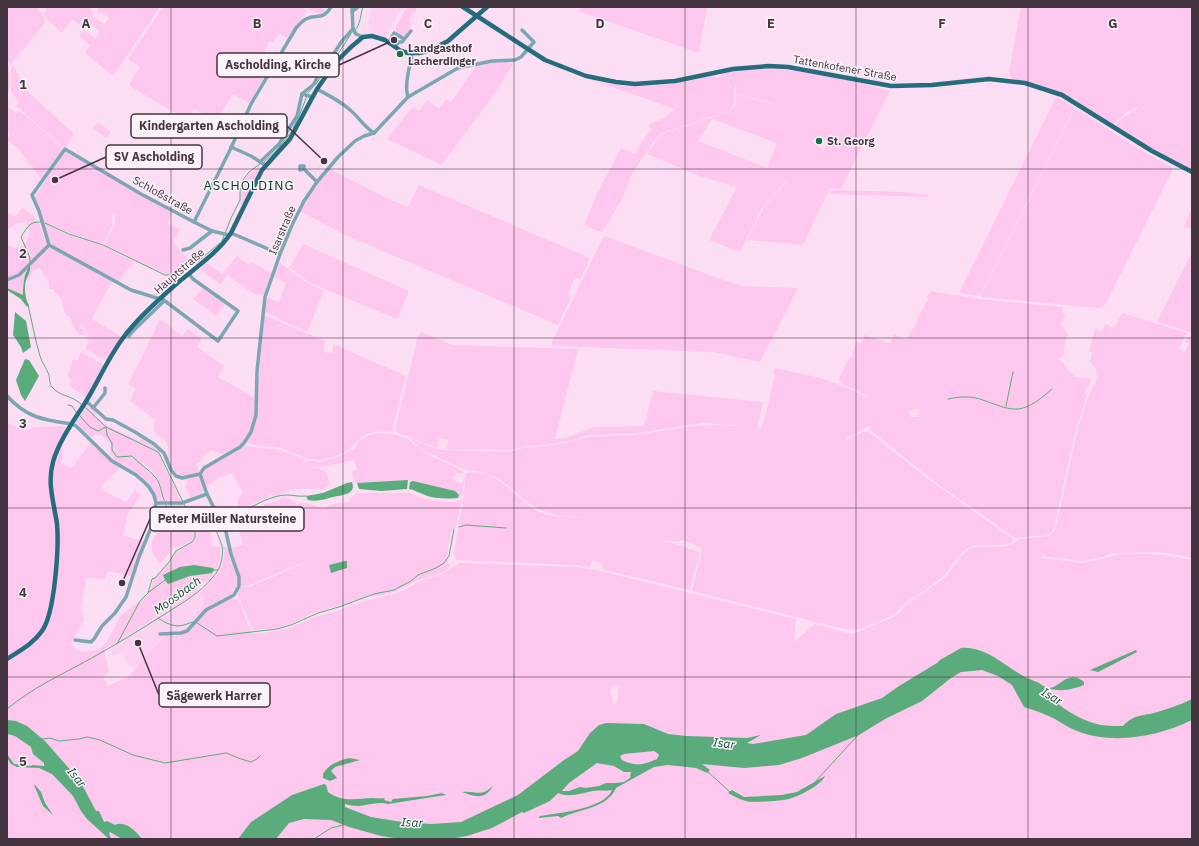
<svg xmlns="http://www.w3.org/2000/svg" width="1199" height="846" font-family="'IBM Plex Sans',sans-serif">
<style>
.built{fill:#fdd1f1}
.green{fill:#fdc7ee;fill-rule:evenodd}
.water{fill:#5bac7c;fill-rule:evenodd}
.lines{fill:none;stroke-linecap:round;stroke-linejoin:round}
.stream{stroke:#5bac7c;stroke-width:1}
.minor{stroke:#7ca7b2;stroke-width:3.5}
.major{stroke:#256c7c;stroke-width:4.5}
.grid{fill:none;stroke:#443540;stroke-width:1;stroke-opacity:0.55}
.poi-dot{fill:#177144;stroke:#fbf3f9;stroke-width:1.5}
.labels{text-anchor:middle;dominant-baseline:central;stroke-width:3;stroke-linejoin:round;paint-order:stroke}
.poi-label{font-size:11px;font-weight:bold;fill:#443540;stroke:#fbf3f9;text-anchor:start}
.street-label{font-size:11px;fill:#443540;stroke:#fbf3f9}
.water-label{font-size:12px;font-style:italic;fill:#0d4d2d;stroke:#fbf3f9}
.quarter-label{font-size:13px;letter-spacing:1px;fill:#004123;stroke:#fbf3f9}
.grid-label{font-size:13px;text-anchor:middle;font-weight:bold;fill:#443540;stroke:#fbf3f9;stroke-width:3;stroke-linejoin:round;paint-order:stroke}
.leader{fill:none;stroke:#443540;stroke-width:1.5}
.callout-dot{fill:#443540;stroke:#fbf3f9;stroke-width:1.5}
.callout{fill:#fbf3f9;stroke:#443540;stroke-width:1.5}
.callout-label{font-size:12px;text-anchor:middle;font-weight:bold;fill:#443540}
</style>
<rect width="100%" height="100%" fill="#fcdef4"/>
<g class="built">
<path d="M372 7H402L385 38 376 34H369L368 24Z"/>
<path d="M197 589 203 595 204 613 198 625 182 635 164 637 139 666 133 667 126 663 124 652 112 656 111 644 191 595Z"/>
</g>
<g class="green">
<path d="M7 7H38L45 20 44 24 11 64 9 63 7 59Z"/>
<path d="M45 7H89L94 13 92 16 105 24 109 18 102 13 98 14 97 12 99 7H160L113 76 85 53 90 45 79 36 84 30 95 39 100 31 85 20 81 26 72 19 62 33 48 20 43 13 47 11Z"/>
<path d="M163 7H302L307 11 287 38 279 33 273 42 269 41 265 51 275 57 249 103 233 94 219 116 213 112 209 118 194 108 187 120 131 87 130 83 140 67 128 59Z"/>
<path d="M306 7H321V8L326 11C319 17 313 11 306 7Z"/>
<path d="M407 7H415L417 9 409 19C414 28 410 31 404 38L396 33V26Z"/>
<path d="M581 7H707L699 53 578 11Z"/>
<path d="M1021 7H1192V170L1155 151 1116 126C1121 115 1134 114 1139 106L1125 113 1112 125 1077 102V99L1074 98 1072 99 1047 88 1011 79 1009 72Z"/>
<path d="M7 62C11 72 11 87 7 97Z"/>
<path d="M499 62H507L513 64 495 93 443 163 440 164 387 139 413 107 419 111 427 100 439 109 446 99 451 102 476 66Z"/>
<path d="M13 65 29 93 74 134 66 147 62 146 16 106 19 102 11 91V70Z"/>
<path d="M753 68C792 68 829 76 866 84 875 86 882 90 890 91L841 189 830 188 803 245 747 240 765 205 788 181 784 183 762 207 740 252 709 240 737 187 700 176 647 154 658 138 667 132 731 111 736 105V96L738 95 788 108 736 93V83C731 92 739 103 729 111L669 130 662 133 655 139 632 174 621 201 603 231 600 232 584 225 597 194 621 148 635 154 642 141 652 129 648 126 651 123 663 119 675 109 592 80C606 83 620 86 635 86 661 87 686 81 711 76L714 75 718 78 721 75 720 73H722ZM712 119 777 143 767 168 698 141ZM820 135 827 142 831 140 822 152 821 148 813 142 814 139Z"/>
<path d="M1056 97 1073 106 1074 108 982 292 977 296 959 293Z"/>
<path d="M7 106 16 113 20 111 63 148 42 180 17 147 7 141V137L10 136 7 128Z"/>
<path d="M1075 108 1137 148 1172 167V171L1106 303 1103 307 1098 308 982 297 981 296Z"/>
<path d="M98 122 111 132 106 138 93 128Z"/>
<path d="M66 151 125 185 124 187H127L167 208 166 210 172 213 167 222 180 230 173 242 191 264 168 275 164 274 104 245 114 226 115 216 112 212V226L103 244C82 239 63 230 43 221L35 197 50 173Z"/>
<path d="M260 166H261L244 206 240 205C241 200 240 196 241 191 242 179 250 172 260 166Z"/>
<path d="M330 169 382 196 408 207 419 185 590 258 581 279 574 278 569 293 571 298 558 325 345 235 300 211 308 198Z"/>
<path d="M834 190 901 192 929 195 928 197H926L829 194 831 192Z"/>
<path d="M22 208C39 219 40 225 46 243L44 248 16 276 7 278V244L13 248 24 246 30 233 26 222 16 224 7 230V212L15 217Z"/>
<path d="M1192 209V230L1184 226Z"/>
<path d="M45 223 69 235 103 246 134 262 118 282 50 244 44 225Z"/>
<path d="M605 236 723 280 743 286 798 288 760 362 713 352 553 346 551 344 603 238Z"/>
<path d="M303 244 409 291 397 319 310 283 290 268Z"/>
<path d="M47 248H51L112 281 92 319 122 337 107 361 85 349 89 341 87 337 88 333 84 327 80 325 79 327 85 330V333L84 335H79L73 326 70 317 65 314 62 300 53 289H49V282L40 268 33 271 28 281H26L32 263Z"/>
<path d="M1192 252V333L1157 322Z"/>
<path d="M237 256 249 265 252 262 271 273 265 295 254 294 227 275 221 285 200 269 206 263 222 274Z"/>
<path d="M279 262 304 281 324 291 307 332 265 312 266 297 279 302 286 283 273 276Z"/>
<path d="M28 266 23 285V295L7 288V281L14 279Z"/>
<path d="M203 288 225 304 216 316 193 299Z"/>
<path d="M931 291 979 299 1062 307 1063 312 1065 315 1061 324C1063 329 1067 331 1069 336L1067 335 1066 338 1063 357 1059 359 1075 377 1089 378 1092 380 1084 393 1087 395 1074 436 1054 528 1051 533 1046 535 1015 538 931 479 870 430 869 425 853 436H848L845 440C854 438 860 430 869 432L928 479 1013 539 1012 543 998 545H976L968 548 961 553 944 576 904 604 894 615 857 630 845 629 692 591 702 548 683 540 678 542 662 540 700 552 690 590 604 570 601 563 592 561 590 567 573 565 458 560 455 558 454 552 463 500 466 473C494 467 512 494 532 508 543 515 555 517 568 517 573 517 578 518 583 517L558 516 538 509 527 502 509 486 497 478 482 472 466 470 445 461 421 449 409 438 439 450 510 452 523 448 537 447 571 442 587 437 635 435 694 426 724 425 734 426V425L703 423 637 433 588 435 570 441 536 446H525L512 450 446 449 448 440 439 438 437 448 398 433 395 429 418 336 421 332 452 345 578 349 555 439 569 437 593 427 644 426 653 391 763 402 758 424V433C768 416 769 395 775 376L773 372 775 368 821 378 853 390 867 398 868 396 842 384 839 380 840 376 850 357 852 358 854 355 852 353 857 342 861 343 865 335 890 343 894 334 906 340 914 327 917 323V319L928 300 927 297ZM919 408 918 417H911L908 411Z"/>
<path d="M1122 313 1187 333 1179 348 1185 352 1189 344 1185 341 1188 337 1192 338V558L1173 554 1157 552 1112 553 1100 558 1081 561 1042 556V558L1083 563 1122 554H1145L1164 555 1192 560V839H7V423L25 430 37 427 64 426 67 429 58 446 63 449 61 463 72 468 90 443 93 444 121 467 104 483 100 489 126 502 135 490 141 495 128 513 123 535 144 542 132 576 108 571 105 579 86 578 81 607 84 620 70 645 81 652 99 650 107 641 121 615 139 602H141L151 589 153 580 170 562 175 554 195 540C197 533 197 521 193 515L201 512C212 518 211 535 212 546L220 547C223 573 207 579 191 595L104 649 109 672 103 677 107 686 128 677 164 637 182 635 195 626C198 612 220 603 232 596L234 600 238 598 251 633 257 634 287 629 315 617 343 609 358 603 398 593 421 581 443 574 454 566 460 563 578 567 596 570 796 619 794 642 815 624 847 633 852 634 858 632 896 616 906 605 946 577 963 554 970 549 976 547H1002L1011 545 1020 539 1049 536 1052 534 1056 528 1077 432 1089 395 1097 379 1096 369 1090 362 1092 352 1089 351 1092 342 1091 341 1096 328 1101 332 1106 324 1114 328ZM612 685 619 686 617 703 613 704 612 695 610 694Z"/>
<path d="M266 316 325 341 323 351 328 353 330 352 333 353V344L404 375 405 378 393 427 394 432 378 431 367 434 362 437 346 452 331 458 319 460 305 458 281 448 249 444 247 441 252 432 257 398 264 317Z"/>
<path d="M160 319 182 336 188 329 202 339 197 347 224 366 218 377 255 398C255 425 251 444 223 454L212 450 204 456 201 461 196 464 199 471 192 475 181 477 173 470 167 456 169 450 165 440 154 432 155 420 130 401 136 388 128 384 142 357Z"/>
<path d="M81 352 104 365 86 398 69 385 72 380 68 376 72 360H78Z"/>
<path d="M87 405 96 413 95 417 110 427 139 441 141 438 161 452 159 455 181 502H165L156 475 143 462 142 465 157 481 163 502C154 501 155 492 150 486 143 477 134 472 124 467L128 460 123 466 114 460 110 452 112 446 101 434 98 436 96 434 91 438 77 423 76 422Z"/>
<path d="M378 433 393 434 406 438 430 456 452 465 464 472 462 474 456 473 452 478 461 484 465 478 462 495 458 499 459 495 408 480 357 483 354 479 351 472 357 469 354 460C344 462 322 469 313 466 310 465 308 462 305 460L320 462 328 460 345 454 352 449 354 450C357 440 368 435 378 433Z"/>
<path d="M245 446 280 450 299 457 313 467 325 471 328 474 327 476 330 483 329 486 322 489H296L285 492 279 495H271L259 502 240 508 237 502 243 492 232 473 219 478 206 487 202 475 205 469Z"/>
<path d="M197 476 200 477C206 492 206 492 191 498L185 486 188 484 186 479Z"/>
<path d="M357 493H410L421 498 439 501 455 502 459 501 462 498 456 527 452 530 446 559 448 560V563L451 564 446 571 436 575 421 579 389 594 371 597 370 595 345 604 316 612 290 624 278 628 253 630 238 595 237 591 240 587H249L310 561 284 570 248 586H242L240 584 239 572 230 548 243 545 239 530 249 527 253 523 249 510 266 504 278 501 282 498 285 497 295 502 297 505 301 502 323 508 336 503 349 502V500Z"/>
<path d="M167 504H183L187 514 184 516 173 513Z"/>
<path d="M158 505H165C171 516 179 522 191 516V520C193 523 193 525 194 529 194 532 195 535 194 538 190 544 179 547 173 547 169 552 166 558 161 563 143 550 154 532 168 522L155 515Z"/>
<path d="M223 547H228C233 562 242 576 235 590L232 588 231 590 233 592V593L204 610 203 595 200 592C213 580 228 566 223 547Z"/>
</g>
<g class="water">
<path d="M30 265C31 271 28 275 26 280 24 288 25 299 29 305L27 307 21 299 7 290V288L23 295C23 285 24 273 30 265Z"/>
<path d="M15 312 26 321 31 347 23 353 21 347 13 335Z"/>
<path d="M25 359 29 360 39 376 25 401 21 395 16 380Z"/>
<path d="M408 480 407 489 381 491 359 489 357 483Z"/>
<path d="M413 481 455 491 459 495 458 498C448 499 434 499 425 495 419 493 415 490 409 489L410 482Z"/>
<path d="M352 482C357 495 341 495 333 497 324 499 318 502 308 500L306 496 323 493 347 483Z"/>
<path d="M345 561H347V568L331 573 329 565Z"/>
<path d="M194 565 213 568 214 570 212 573 190 576 168 584 165 580 163 575 180 567Z"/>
<path d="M961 648C984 646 1001 663 1020 674 1026 678 1033 680 1039 683 1042 685 1045 687 1047 688 1059 690 1067 668 1084 682V685C1076 688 1066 691 1058 690 1053 690 1050 688 1045 690V693C1060 707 1080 721 1101 725 1108 726 1116 726 1123 726 1133 715 1141 716 1154 713 1167 709 1180 705 1192 699V720C1157 737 1113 745 1077 731 1069 728 1062 723 1055 719 1045 714 1034 710 1024 707L1012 685 998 676 982 670 961 672 951 678 922 701 885 719 859 735 802 758 779 765 744 768 702 764 710 770 707 773 696 768 668 765 654 767 616 788C607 809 578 809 561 818L558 816 538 818 540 816C559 813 604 809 612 790 606 791 600 790 593 791 583 793 568 798 558 793L550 801 524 813 522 812 492 828 467 836 450 839H401L381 836 349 827 331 820 304 819 289 823 276 839H238L251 822 292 795 324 784 326 785 328 792C341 802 356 799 372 798 376 798 380 799 385 798L384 800 391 802 393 799 427 796 442 793 446 795 388 804C378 801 369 805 358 806 354 806 349 805 345 804V807L371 817 402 822 431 824 461 822 518 795 564 760 578 751 590 733 599 725 606 723 644 724 668 734 686 736 747 738 761 735 747 743 753 744 806 735 836 714 882 698 899 686 937 663 940 660ZM654 751 657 753 659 755 657 759C643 765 636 767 622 760L620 756 624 754ZM597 763 614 766 624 772H631L630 776 631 777 624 782 615 783H606L599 786 586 788 580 787 569 791H562L569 783Z"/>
<path d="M1136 650 1137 652 1098 672 1090 670Z"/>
<path d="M7 720 16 721 27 726 45 741 80 781 96 811H99L104 822 107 821 115 825C125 820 136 831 142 839H122L110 832 109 833 111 839H109L87 819 81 811 73 796 52 774 39 768 17 767 11 764 7 758V754L14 764 31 766 32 765 44 766V763L33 754 31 747 15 736 7 734Z"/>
<path d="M349 758 360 760 335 767 331 771 337 778 330 781 323 778V774C329 764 338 761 349 758Z"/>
<path d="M825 776C821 785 801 795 792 798 784 801 760 802 751 802 743 801 735 797 728 793L732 790 744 797 781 795 797 792Z"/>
<path d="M34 785H35L41 792 45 803 53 815 43 806Z"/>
<path d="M493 786C485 800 475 797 462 792 476 790 480 798 493 786Z"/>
</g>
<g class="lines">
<g class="stream">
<path d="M355 30C361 25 360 14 363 7"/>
<path d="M316 84 321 77 325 65 338 54 351 34"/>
<path d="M308 93 313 87"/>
<path d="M293 128 299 116 307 96"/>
<path d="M263 163 276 151 292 131"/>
<path d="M45 223 69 234 103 245 165 275H170L196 263 220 243"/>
<path d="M222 241 231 218 240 200V190L243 180 249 172 260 164"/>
<path d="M30 263V258L21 237C27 228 29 221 41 222"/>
<path d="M28 305C32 322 35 339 40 356 42 363 47 369 49 375 50 380 49 383 52 387 59 396 73 396 81 404"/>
<path d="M948 399C957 397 966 396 976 398 989 401 1004 410 1018 409 1030 408 1043 397 1052 389"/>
<path d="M68 405 72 406 76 412"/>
<path d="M1006 406 1013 372"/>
<path d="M86 408 106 427 107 435 112 443V450L117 457 132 456C139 464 149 469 156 478 161 484 161 495 165 502"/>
<path d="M80 416 90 427 98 431 106 427 156 451 159 453 183 502"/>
<path d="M184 504 191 518"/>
<path d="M245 510C258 504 272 495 287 495 293 495 299 497 306 496"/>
<path d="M459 527 466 525 506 528"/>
<path d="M214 570H218"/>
<path d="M149 592 165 580"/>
<path d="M158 618C166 623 174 628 184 625 188 624 190 622 194 622"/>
<path d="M197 623 217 636 277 629 291 625 318 613 339 607 374 594 394 590 411 581 418 575 436 568 444 563 449 556 454 529"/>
<path d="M117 644 140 601 148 593 152 579 155 578 169 562 176 551 192 542 195 538V522"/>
<path d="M7 709C32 688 61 675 90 659 115 645 140 630 165 614 182 603 200 593 213 577 220 570 224 557 222 546 219 537 211 514 201 511 193 510 190 516 184 518 176 520 169 512 166 505"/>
<path d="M42 739 50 738 59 741 79 739 87 737 100 740 133 755 165 763 226 753 241 759 251 762 257 759 260 756"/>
<path d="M707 771 730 792"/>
<path d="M814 783 859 734"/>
<path d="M314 839 331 828 343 825"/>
</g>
<g class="minor">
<path d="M352 7 353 29 356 34 363 37"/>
<path d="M352 12 358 7"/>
<path d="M389 42 394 33 404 39"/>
<path d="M395 47 399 42H402L411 31"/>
<path d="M317 89C328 95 340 101 349 109 359 117 363 126 374 133"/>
<path d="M302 94 313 97"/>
<path d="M408 97C404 84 410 67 412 53"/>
<path d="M231 147 251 156 265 165"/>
<path d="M260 162 279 144 297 116 302 94 314 84 324 63 333 55 342 41 353 29"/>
<path d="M304 169 300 170V166H304V169L317 182"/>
<path d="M194 222 230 150 251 104 296 28C299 25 302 21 306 19 317 13 321 22 331 7"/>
<path d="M231 233 280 254"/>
<path d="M183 250 190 248 212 231"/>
<path d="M7 280 19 275 49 245"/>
<path d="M161 298 218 341 238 311 193 279 189 274"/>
<path d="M160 299 131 290 49 245 39 211 32 195 65 149 141 194 194 222 212 231 229 235"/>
<path d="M129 336 132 332 164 301"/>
<path d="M7 396C27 418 44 420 72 424L76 426 112 461 136 475 144 482 149 487 154 495 156 503 153 523 139 557 126 597 115 613 102 626 94 639 91 642 75 640"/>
<path d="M86 401 106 419 113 420 135 432 154 444 164 453 171 470 176 476 182 478 200 474"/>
<path d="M93 408 105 393V388"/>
<path d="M156 503H182L207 494"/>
<path d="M160 634 181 633 187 631 206 610 234 595 239 586V577L231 554 223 519 215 510 207 494 200 474 204 468 240 447 244 443 251 432 256 415 257 371 265 297 280 254 292 225 304 201 317 182 338 157 355 141 364 136 374 133 408 97 458 68 492 61 515 60 521 57 534 42 522 30"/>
</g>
<g class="major">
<path d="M463 7 545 60 586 76 616 82 635 84 675 81 733 69 769 66 788 67 891 86 932 85 989 79 1025 83 1062 95 1152 151 1192 172"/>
<path d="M7 659C19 651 33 644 42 631 55 613 59 547 57 524 54 503 47 483 53 462 59 441 73 422 85 403 98 382 108 358 123 338 136 320 157 301 174 286 193 269 216 255 231 233L262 170 290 139 317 89 336 62 351 47 363 37 372 36 385 40 401 51 408 53H419L431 50 448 41 487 7"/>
</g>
</g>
<path class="grid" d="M171 7V839M343 7V839M514 7V839M685 7V839M856 7V839M1028 7V839M7 169H1192M7 338H1192M7 508H1192M7 677H1192"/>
<g class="poi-dot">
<circle cx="400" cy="54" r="4"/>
<circle cx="819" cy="141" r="4"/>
</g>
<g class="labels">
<g class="poi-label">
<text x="408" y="48">Landgasthof<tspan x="408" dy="13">Lacherdinger</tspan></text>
<text x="827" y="141">St. Georg</text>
</g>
<g class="street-label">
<text transform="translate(845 68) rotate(10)">Tattenkofener Straße</text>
<text transform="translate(163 195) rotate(29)">Schloßstraße</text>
<text transform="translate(282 230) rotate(-67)">Isarstraße</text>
<text transform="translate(179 271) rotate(-41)">Hauptstraße</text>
</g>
<g class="water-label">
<text transform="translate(177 595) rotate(-36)">Moosbach</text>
<text transform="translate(1052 696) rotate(31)">Isar</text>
<text transform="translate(724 743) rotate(6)">Isar</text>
<text transform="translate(77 777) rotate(51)">Isar</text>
<text transform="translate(412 822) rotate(3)">Isar</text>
</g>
<g class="quarter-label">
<text x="249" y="185">ASCHOLDING</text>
</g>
</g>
<g class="grid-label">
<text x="86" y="28">A</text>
<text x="257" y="28">B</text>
<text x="428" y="28">C</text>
<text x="600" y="28">D</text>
<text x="771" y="28">E</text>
<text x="942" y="28">F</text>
<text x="1113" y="28">G</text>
<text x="23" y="89">1</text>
<text x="23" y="258">2</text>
<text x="23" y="428">3</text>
<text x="23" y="597">4</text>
<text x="23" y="766">5</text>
</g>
<path class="leader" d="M394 40L339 65M324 161L287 126M55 180L106 157M122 583L150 519M138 643L159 695"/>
<g class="callout-dot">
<circle cx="394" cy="40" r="4"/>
<circle cx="324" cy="161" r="4"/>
<circle cx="55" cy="180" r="4"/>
<circle cx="122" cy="583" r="4"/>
<circle cx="138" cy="643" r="4"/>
</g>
<g class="callout">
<rect x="217" y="53" width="122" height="24" rx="4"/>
<rect x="131" y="114" width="156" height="24" rx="4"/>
<rect x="106" y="145" width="96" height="24" rx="4"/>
<rect x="150" y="507" width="154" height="24" rx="4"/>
<rect x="159" y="683" width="111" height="24" rx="4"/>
</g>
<g class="callout-label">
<text x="278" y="69">Ascholding, Kirche</text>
<text x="209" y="130">Kindergarten Ascholding</text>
<text x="154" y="161">SV Ascholding</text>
<text x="227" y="523">Peter Müller Natursteine</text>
<text x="214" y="700">Sägewerk Harrer</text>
</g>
<rect width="1199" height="846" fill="none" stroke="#443540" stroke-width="16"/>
</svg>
